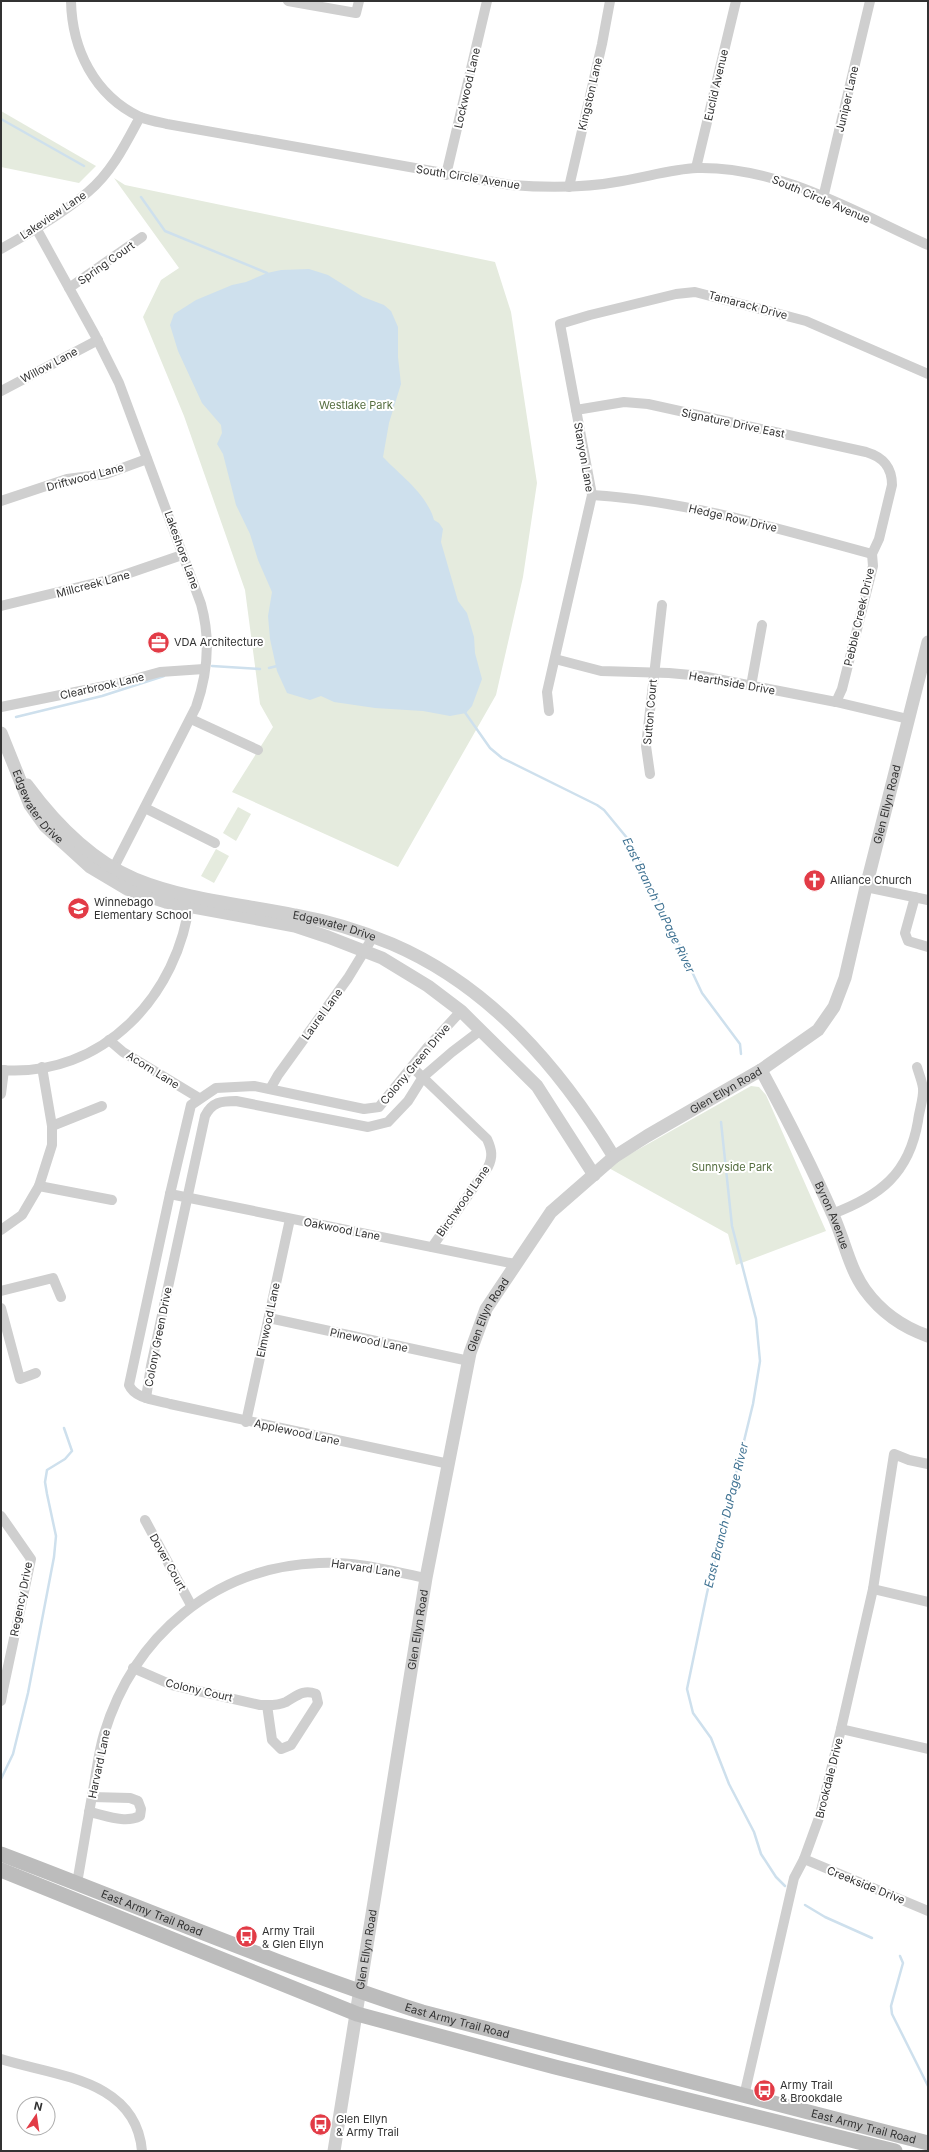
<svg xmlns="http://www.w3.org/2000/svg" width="929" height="2152" font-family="Inter,sans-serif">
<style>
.green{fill:#e5ebde}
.water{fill:#cee0ed}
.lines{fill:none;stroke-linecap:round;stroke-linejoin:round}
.stream{stroke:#cee0ed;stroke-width:2.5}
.minor{stroke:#cfcfcf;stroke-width:10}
.tertiary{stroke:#cfcfcf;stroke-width:13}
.secondary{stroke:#bcbcbc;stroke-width:15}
.labels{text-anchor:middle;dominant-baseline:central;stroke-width:4;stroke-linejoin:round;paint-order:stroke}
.street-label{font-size:11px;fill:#323232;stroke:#fff}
.park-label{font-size:11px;fill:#546d3f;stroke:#fff}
.poi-label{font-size:11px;fill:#323232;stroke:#fff;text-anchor:start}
.water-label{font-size:12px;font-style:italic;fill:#407393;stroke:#fff}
</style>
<rect width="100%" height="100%" fill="#fff"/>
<g class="green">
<path d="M1 111 96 166 79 183 1 167Z"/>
<path d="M114 178 125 185 495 262 511 312 537 483 523 577 496 695 398 867 232 792 273 727 260 704 245 590 184 416 143 317 161 280 179 268Z"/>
<path d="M238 807 251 814 236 841 223 833Z"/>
<path d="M216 849 229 856 214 883 201 876Z"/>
<path d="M751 1086 759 1087 766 1095 826 1231 736 1265 728 1234 607 1167Z"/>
</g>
<path class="water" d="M309 269 328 275 363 297 384 305 391 311 398 327V357L401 384 389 423 383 457C401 476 427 494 434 520L439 523 443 529 441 542 458 601 467 613 474 637 475 653 482 679 472 706 466 713 450 716 423 711 375 708 334 702 321 696 310 700 287 693 277 671 270 639 268 616 272 592 258 560 250 534 236 505 223 454 217 444 222 433 221 425 202 403 178 351 170 325 174 314 196 300 232 285 246 282 267 273 281 270Z"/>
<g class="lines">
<g class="stream">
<path d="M1 119 84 166"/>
<path d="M141 197 165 231 267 273 268 275"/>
<path d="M212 666 260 669"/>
<path d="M269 668 277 666"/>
<path d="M464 711 490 748 502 758 597 805 604 810 632 844 702 993 740 1044 741 1054"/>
<path d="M16 717 102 696 164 676"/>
<path d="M721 1122 732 1226 756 1319 760 1361 753 1404 707 1593 687 1689 693 1713 711 1738 729 1784 754 1832 761 1854 776 1877 785 1886"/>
<path d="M1 1779 13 1754 28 1693 54 1557 56 1536 47 1494 45 1482 47 1470 65 1459 72 1451 64 1428"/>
<path d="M805 1905 825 1917 872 1938"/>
<path d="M900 1956 903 1963 891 2006 892 2014 928 2086"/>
</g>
<g class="minor">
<path d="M71 1C72 49 94 95 140 117 148 120 158 122 167 124L511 185C548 188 585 188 622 181 647 177 672 169 697 168 779 166 855 212 928 245"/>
<path d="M288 1 356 13 359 1"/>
<path d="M696 168 736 1"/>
<path d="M446 175 487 1"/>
<path d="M569 187 602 44 610 1"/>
<path d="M823 198 870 1"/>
<path d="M36 228 95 335 119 383 201 604C211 640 208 673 196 707L111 873"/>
<path d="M1 249C31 232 62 214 88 192 112 172 126 143 140 117"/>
<path d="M69 288 142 237"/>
<path d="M1 391 98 340"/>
<path d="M576 410 624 402 648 404 866 452C883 457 892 467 892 485L879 539 872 554 873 566 842 689 836 702"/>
<path d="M592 495C688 501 779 529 872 554"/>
<path d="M1 501 67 479 106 474 147 459"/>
<path d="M1 606 112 579 182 555"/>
<path d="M555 659 601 671 669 673 702 676 836 702 908 719"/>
<path d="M751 686 762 625"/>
<path d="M1 707 120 683 160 672 204 669"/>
<path d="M549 711 547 692 592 495 560 324 590 315 676 294 695 292 806 321 928 374"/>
<path d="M191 719 258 750"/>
<path d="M650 774 646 746 662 605"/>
<path d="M145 808 215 843"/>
<path d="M866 887 928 900"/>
<path d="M915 897 905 933 908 941 928 947"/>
<path d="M109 1040 123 1052 199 1098"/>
<path d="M412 1067 487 1139C492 1150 493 1157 488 1167L432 1247"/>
<path d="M1 1070C103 1078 179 995 190 899"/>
<path d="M270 1089 278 1075 348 978 373 937"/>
<path d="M1 1094 4 1070"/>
<path d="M52 1126 102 1106"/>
<path d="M39 1186 112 1200"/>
<path d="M170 1194 515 1264"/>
<path d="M832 1214C880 1196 909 1174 918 1121 919 1111 924 1098 923 1088 922 1081 919 1074 917 1067"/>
<path d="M1 1230 22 1215 39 1186 52 1145V1126L42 1067"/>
<path d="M1 1291 53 1278 61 1297"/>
<path d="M1 1308 20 1379 36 1373"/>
<path d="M269 1318 469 1361"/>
<path d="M146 1398 151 1366 205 1116C212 1102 221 1101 236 1101L368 1127 388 1122 408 1101 423 1077 452 1052 481 1030"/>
<path d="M246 1422 290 1219"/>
<path d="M449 1464 170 1404C156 1400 135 1399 129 1385L170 1194 191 1105 216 1088 254 1086 364 1109 379 1107 427 1048 461 1011"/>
<path d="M1 1516 31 1559 3 1690H1"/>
<path d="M145 1520 191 1605"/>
<path d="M873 1589 928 1602"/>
<path d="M133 1668 172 1685 260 1705C268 1705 278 1706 286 1702 297 1696 303 1689 316 1694L318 1703 291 1745 281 1749 272 1740 267 1705"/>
<path d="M1 1701 3 1690"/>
<path d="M841 1729 928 1749"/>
<path d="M89 1812C105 1815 125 1824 140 1816L141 1809 138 1801 130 1798 92 1797"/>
<path d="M804 1859 928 1911"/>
<path d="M77 1883C83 1850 88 1817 94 1785 97 1768 99 1750 104 1734 134 1636 214 1567 319 1563 355 1561 391 1571 426 1578"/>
<path d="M1 2059C55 2076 136 2079 142 2151"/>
<path d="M744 2096 794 1878 804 1859 820 1815 841 1729 873 1589 894 1454 909 1460 928 1464"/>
</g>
<g class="tertiary">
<path id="s1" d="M1 733 30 805 45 826 90 867 127 889 166 902 295 926 328 937 382 958 428 986 461 1011 537 1086 594 1175"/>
<path id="s2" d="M27 785C55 823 91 860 135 879 186 900 242 904 295 915 328 921 361 931 392 944 490 986 560 1068 614 1157"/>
<path id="s3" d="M761 1070C787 1118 811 1165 833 1215 844 1239 849 1268 865 1290 881 1312 902 1327 928 1336"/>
<path id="s4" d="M334 2151 426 1578 470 1353 486 1309 551 1212 614 1157 647 1136 761 1070 818 1030 834 1007 845 978 866 887 928 642"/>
</g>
<g class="secondary">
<path id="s5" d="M1 1854C141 1907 279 1966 422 2012L928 2143"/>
<path d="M1 1870 357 2014 555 2067 895 2151"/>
</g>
</g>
<defs>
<symbol id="office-disc" viewBox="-11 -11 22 22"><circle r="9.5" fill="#e23b46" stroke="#fff"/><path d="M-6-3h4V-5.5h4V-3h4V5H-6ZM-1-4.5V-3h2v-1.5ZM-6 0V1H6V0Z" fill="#fff"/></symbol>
<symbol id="church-disc" viewBox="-11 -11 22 22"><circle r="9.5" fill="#e23b46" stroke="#fff"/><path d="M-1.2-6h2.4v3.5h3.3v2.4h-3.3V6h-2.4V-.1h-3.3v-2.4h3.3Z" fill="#fff"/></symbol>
<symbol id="school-disc" viewBox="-11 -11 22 22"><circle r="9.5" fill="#e23b46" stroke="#fff"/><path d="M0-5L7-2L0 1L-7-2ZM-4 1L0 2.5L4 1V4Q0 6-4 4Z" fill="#fff"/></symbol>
<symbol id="bus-disc" viewBox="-11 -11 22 22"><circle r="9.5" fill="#e23b46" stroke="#fff"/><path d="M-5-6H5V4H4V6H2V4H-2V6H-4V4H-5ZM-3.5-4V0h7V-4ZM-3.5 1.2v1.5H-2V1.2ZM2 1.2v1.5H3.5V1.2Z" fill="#fff"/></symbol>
</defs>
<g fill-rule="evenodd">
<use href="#office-disc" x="146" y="630" width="25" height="25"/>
<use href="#church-disc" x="802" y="868" width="25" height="25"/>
<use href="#school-disc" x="66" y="896" width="25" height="25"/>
<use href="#bus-disc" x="234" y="1924" width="25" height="25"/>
<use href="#bus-disc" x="752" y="2078" width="25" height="25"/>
<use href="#bus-disc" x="308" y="2112" width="25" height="25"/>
</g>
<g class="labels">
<g class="street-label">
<text transform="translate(716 85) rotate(-77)">Euclid Avenue</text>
<text transform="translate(467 88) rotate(-77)">Lockwood Lane</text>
<text transform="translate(590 94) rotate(-77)">Kingston Lane</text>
<text transform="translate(847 99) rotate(-77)">Juniper Lane</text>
<text transform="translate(468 177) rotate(9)">South Circle Avenue</text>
<text transform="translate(821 199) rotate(23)">South Circle Avenue</text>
<text transform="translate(53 215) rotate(-34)">Lakeview Lane</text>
<text transform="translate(106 263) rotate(-35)">Spring Court</text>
<text transform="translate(748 305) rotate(15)">Tamarack Drive</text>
<text transform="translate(49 365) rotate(-28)">Willow Lane</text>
<text transform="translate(733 423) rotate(12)">Signature Drive East</text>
<text transform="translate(584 457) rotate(80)">Stanyon Lane</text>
<text transform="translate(85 477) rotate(-15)">Driftwood Lane</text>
<text transform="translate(733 518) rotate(13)">Hedge Row Drive</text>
<text transform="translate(182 550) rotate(70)">Lakeshore Lane</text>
<text transform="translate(93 584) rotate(-15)">Millcreek Lane</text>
<text transform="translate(859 617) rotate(-77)">Pebble Creek Drive</text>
<text transform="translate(732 683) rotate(10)">Hearthside Drive</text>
<text transform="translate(102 686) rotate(-13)">Clearbrook Lane</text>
<text transform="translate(650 712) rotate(-85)">Sutton Court</text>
<text stroke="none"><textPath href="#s4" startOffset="1535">Glen Ellyn Road</textPath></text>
<text stroke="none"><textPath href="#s1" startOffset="83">Edgewater Drive</textPath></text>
<text stroke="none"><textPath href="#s2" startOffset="350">Edgewater Drive</textPath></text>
<text transform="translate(322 1014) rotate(-54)">Laurel Lane</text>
<text transform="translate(415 1064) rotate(-50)">Colony Green Drive</text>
<text transform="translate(153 1070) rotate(32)">Acorn Lane</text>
<text stroke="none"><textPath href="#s4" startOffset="1187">Glen Ellyn Road</textPath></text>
<text transform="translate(463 1201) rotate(-55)">Birchwood Lane</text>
<text stroke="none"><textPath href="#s3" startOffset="162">Byron Avenue</textPath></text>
<text transform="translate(342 1229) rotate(11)">Oakwood Lane</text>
<text stroke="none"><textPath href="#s4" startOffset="852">Glen Ellyn Road</textPath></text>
<text transform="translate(268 1320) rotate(-78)">Elmwood Lane</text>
<text transform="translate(158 1337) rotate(-79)">Colony Green Drive</text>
<text transform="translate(369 1340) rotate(12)">Pinewood Lane</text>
<text transform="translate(297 1432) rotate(12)">Applewood Lane</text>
<text transform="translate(168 1562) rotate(61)">Dover Court</text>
<text transform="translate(366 1568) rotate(8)">Harvard Lane</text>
<text transform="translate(21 1599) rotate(-79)">Regency Drive</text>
<text stroke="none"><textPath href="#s4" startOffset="528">Glen Ellyn Road</textPath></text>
<text transform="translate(199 1690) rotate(13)">Colony Court</text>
<text transform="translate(99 1764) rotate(-78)">Harvard Lane</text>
<text transform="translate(829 1778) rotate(-76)">Brookdale Drive</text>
<text transform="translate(866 1885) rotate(22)">Creekside Drive</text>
<text stroke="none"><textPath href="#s5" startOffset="162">East Army Trail Road</textPath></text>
<text stroke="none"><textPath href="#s4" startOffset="204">Glen Ellyn Road</textPath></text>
<text stroke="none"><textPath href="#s5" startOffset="486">East Army Trail Road</textPath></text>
<text stroke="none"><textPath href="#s5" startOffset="906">East Army Trail Road</textPath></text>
</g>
<g class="park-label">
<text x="356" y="405">Westlake Park</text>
<text x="732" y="1167">Sunnyside Park</text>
</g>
<g class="poi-label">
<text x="174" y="642">VDA Architecture</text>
<text x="830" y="880">Alliance Church</text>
<text x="94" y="902">Winnebago<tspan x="94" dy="13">Elementary School</tspan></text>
<text x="262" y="1931">Army Trail<tspan x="262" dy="13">&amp; Glen Ellyn</tspan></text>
<text x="780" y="2085">Army Trail<tspan x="780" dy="13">&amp; Brookdale</tspan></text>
<text x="336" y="2119">Glen Ellyn<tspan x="336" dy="13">&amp; Army Trail</tspan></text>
</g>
<g class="water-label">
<text transform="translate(659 905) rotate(64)">East Branch DuPage River</text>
<text transform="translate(726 1515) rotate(-76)">East Branch DuPage River</text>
</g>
</g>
<rect width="929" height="2152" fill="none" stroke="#323232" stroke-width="4"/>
<g transform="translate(36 2116) rotate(13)"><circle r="19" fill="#ffffff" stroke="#adadad"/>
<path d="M0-3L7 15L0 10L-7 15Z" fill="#e23b46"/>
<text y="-6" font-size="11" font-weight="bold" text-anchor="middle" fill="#323232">N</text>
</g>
</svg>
